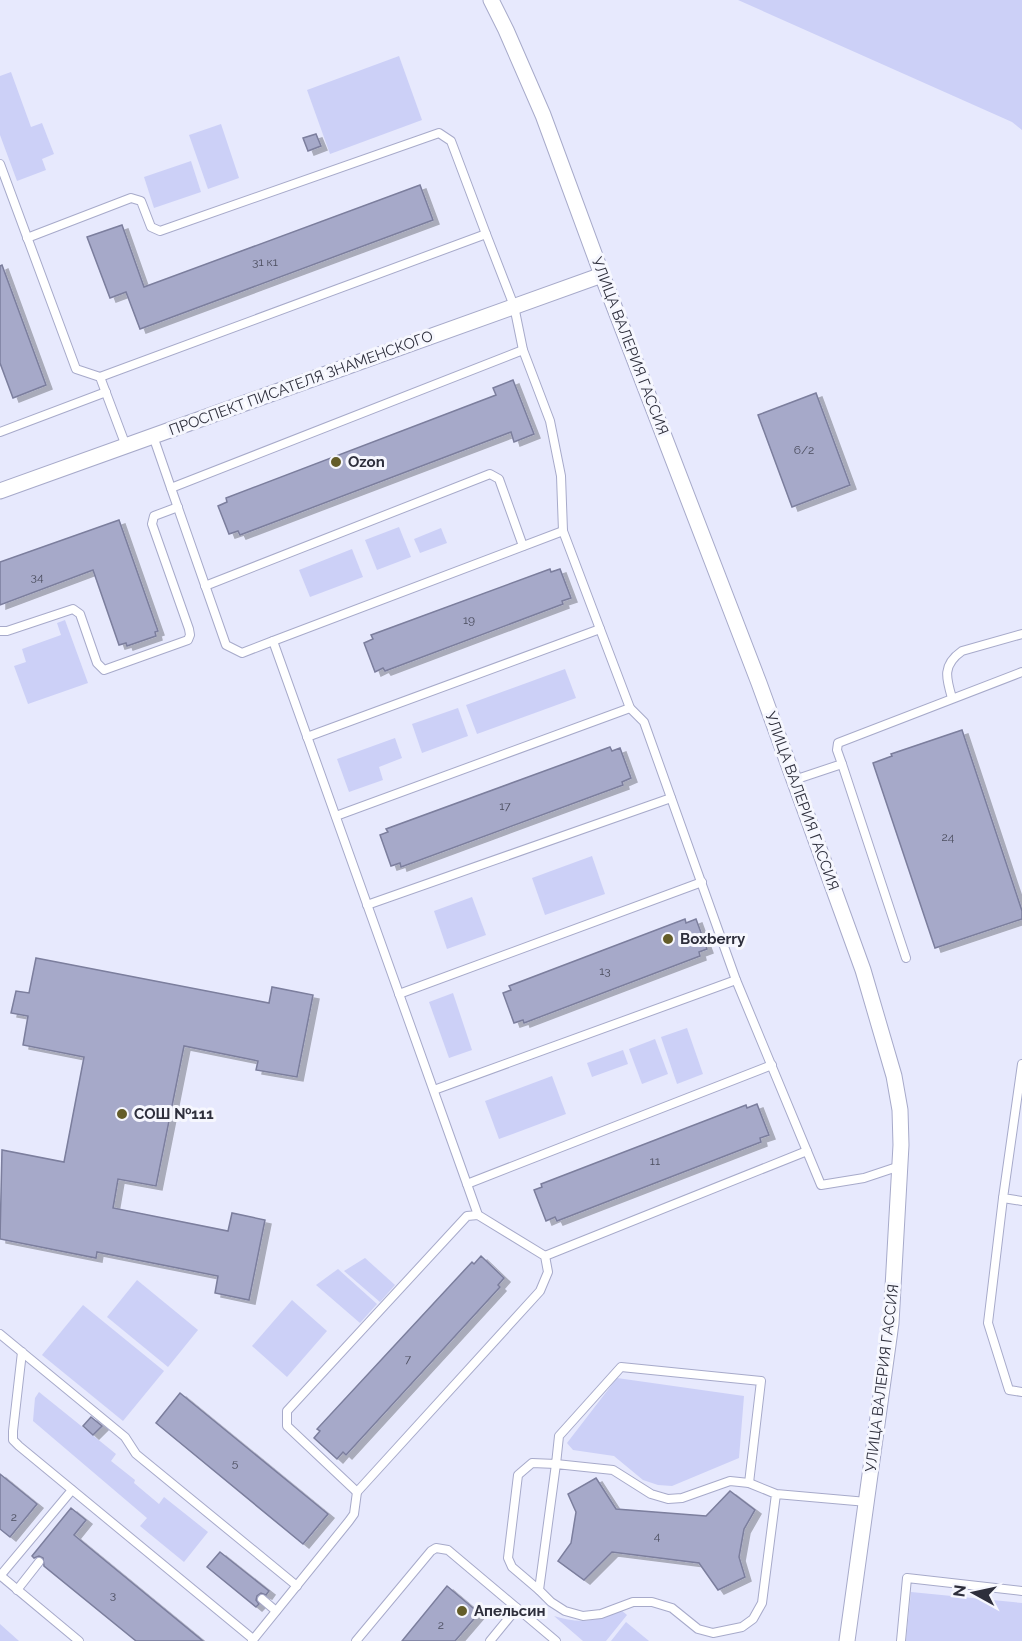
<svg xmlns="http://www.w3.org/2000/svg" width="1022" height="1641" font-family="Raleway,sans-serif">
<style>
.green{fill:#ccd0f7}
.building{fill:#a6a9c9;stroke:#7b7e9d;stroke-width:1.5;filter:url(#shadow)}
.lines{fill:none;stroke-linecap:round;stroke-linejoin:round}
.service-casing{stroke:#a7aaca;stroke-width:10}
.minor-casing{stroke:#a7aaca;stroke-width:17}
.service{stroke:#fff;stroke-width:8}
.minor{stroke:#fff;stroke-width:15}
.poi-dot{fill:#645d29;stroke:#f6f7fe;stroke-width:2}
.labels{text-anchor:middle;dominant-baseline:central;stroke-width:6;stroke-linejoin:round;paint-order:stroke}
.number-label{font-size:12px;fill:#4c4e5f}
.street-label{font-size:15px;fill:#2e2f3c;stroke:#f6f7fe}
.poi-label{font-size:15px;font-weight:bold;fill:#2e2f3c;stroke:#f6f7fe;text-anchor:start}
</style>
<defs>
<filter id="shadow"><feDropShadow dx="6" dy="4" stdDeviation="0" flood-color="#0004"/></filter>
</defs>
<rect width="100%" height="100%" fill="#e7e9fd"/>
<g class="green">
<path d="M738 0H1022V130L1012 122Z"/>
<path d="M399 56 422 120 330 154 307 90Z"/>
<path d="M11 72 31 127 42 123 54 154 42 159 46 170 17 181 0 135V76Z"/>
<path d="M221 124 239 178 208 189 189 135Z"/>
<path d="M191 161 201 192 154 208 144 177Z"/>
<path d="M399 527 411 557 377 570 365 540Z"/>
<path d="M441 528 447 543 420 553 414 539Z"/>
<path d="M352 549 363 577 310 597 299 570Z"/>
<path d="M65 620 88 683 28 704 14 666 26 662 22 649 61 635 57 623Z"/>
<path d="M565 669 576 698 477 734 466 705Z"/>
<path d="M458 708 468 736 422 753 412 724Z"/>
<path d="M395 738 402 758 379 767 383 780 349 792 337 759Z"/>
<path d="M592 856 605 894 545 915 532 878Z"/>
<path d="M472 897 486 935 447 949 434 911Z"/>
<path d="M453 993 472 1050 449 1058 429 1002Z"/>
<path d="M687 1028 703 1074 677 1084 661 1037Z"/>
<path d="M655 1039 668 1074 642 1084 629 1049Z"/>
<path d="M623 1050 628 1064 592 1077 587 1063Z"/>
<path d="M552 1076 566 1114 499 1139 485 1101Z"/>
<path d="M365 1258 395 1285 380 1302 344 1271Z"/>
<path d="M338 1269 377 1304 360 1323 316 1285Z"/>
<path d="M137 1280 198 1330 168 1367 107 1317Z"/>
<path d="M292 1300 327 1331 287 1377 252 1346Z"/>
<path d="M83 1305 164 1371 123 1421 42 1355Z"/>
<path d="M617 1378 744 1396 739 1458 672 1486 658 1485 643 1480 614 1456 573 1450 567 1443Z"/>
<path d="M39 1392 116 1454 111 1461 135 1480 134 1483 159 1504 164 1497 208 1532 184 1562 140 1526 147 1518 33 1421 35 1398Z"/>
<path d="M911 1592 1022 1603V1641H906Z"/>
<path d="M621 1610 627 1615 606 1641H583L554 1616C578 1624 598 1622 621 1610Z"/>
<path d="M626 1622 649 1641H611Z"/>
<path d="M0 1624 19 1641H0Z"/>
</g>
<g class="building">
<path d="M316 134 321 146 308 151 303 138Z"/>
<path d="M420 185 433 220 140 329 126 292 110 298 87 237 122 225 144 287Z"/>
<path d="M2 265 46 385 13 398 0 363V266Z"/>
<path d="M513 380 534 434 514 442 511 432 240 535 238 531 229 534 218 506 227 502 226 498 496 395 493 388Z"/>
<path d="M816 393 850 485 792 507 758 415Z"/>
<path d="M119 520 158 631 155 632 156 636 127 646 126 643 119 645 93 570 0 605V562Z"/>
<path d="M550 569 551 572 560 569 571 598 562 601 563 604 385 671 383 668 375 672 364 643 373 639 371 635Z"/>
<path d="M962 730 1022 911V919L935 948 873 763 892 756 891 754Z"/>
<path d="M610 747 612 751 620 748 631 778 622 782 623 785 401 867 400 863 391 866 380 835 388 832 386 829Z"/>
<path d="M685 919 686 923 696 919 707 949 699 952 700 956 524 1023 523 1020 514 1023 503 993 511 990 509 986Z"/>
<path d="M36 958 269 1003 272 987 313 995 297 1077 256 1070 258 1061 184 1046 156 1186 118 1179 113 1208 228 1231 232 1213 265 1220 249 1300 215 1293 218 1276 97 1252 96 1258 0 1239 2 1150 64 1162 84 1057 23 1045 28 1016 11 1013 16 991 29 993Z"/>
<path d="M757 1104 769 1135 760 1138 761 1142 557 1221 555 1217 546 1221 534 1190 542 1187 541 1184 746 1105 747 1108Z"/>
<path d="M481 1256 504 1278 498 1285 500 1287 346 1455 343 1452 337 1459 314 1438 320 1431 317 1429 472 1262 474 1264Z"/>
<path d="M180 1393 328 1514 303 1544 156 1423Z"/>
<path d="M91 1417 102 1426 93 1435 83 1426Z"/>
<path d="M0 1474 37 1504 10 1537 0 1529Z"/>
<path d="M596 1478 616 1509 706 1516 730 1491 755 1510 744 1529 739 1557 745 1577 718 1590 699 1563 612 1552 584 1580 558 1561 571 1543 576 1512 568 1494Z"/>
<path d="M71 1508 86 1520 74 1535 203 1641H136L44 1566 43 1558 39 1556 34 1558 32 1556Z"/>
<path d="M220 1552 269 1591 266 1595 261 1593 257 1596 256 1600 259 1604 256 1607 207 1567Z"/>
<path d="M447 1586 479 1613 455 1641H402Z"/>
</g>
<g class="lines">
<defs>
<g id="service">
<path d="M0 164 76 369 100 377 126 446"/>
<path d="M27 238 131 198 141 201 151 227 160 231 439 133 451 141 486 234"/>
<path d="M100 377 486 234 514 306 523 350"/>
<path d="M0 432 106 392"/>
<path d="M153 436 171 488"/>
<path d="M205 586 490 474 499 479 523 546"/>
<path d="M600 629 630 708 644 722 736 980 821 1185 864 1178 900 1166"/>
<path d="M0 631H7L73 609 80 614 97 663 104 670 188 640 190 635 189 629 152 524 154 516 178 507"/>
<path d="M273 641 563 531 600 629 307 737"/>
<path d="M952 698C946 678 942 665 962 651L1022 634"/>
<path d="M842 764 906 958"/>
<path d="M794 780 842 764 837 750 838 743 1022 672"/>
<path d="M336 816 630 708"/>
<path d="M367 905 671 798"/>
<path d="M399 994 702 882"/>
<path d="M1022 1064 1003 1198 1022 1201"/>
<path d="M434 1090 736 980"/>
<path d="M467 1184 273 641 242 653 226 645 171 488 523 350 550 421 561 476 563 531"/>
<path d="M1003 1198 988 1323 1009 1390 1022 1392"/>
<path d="M478 1215 467 1216 287 1411V1426L357 1492 540 1291 548 1272 545 1256 478 1215 467 1184 772 1065"/>
<path d="M545 1256 807 1151"/>
<path d="M0 1334 125 1437 136 1454 297 1586"/>
<path d="M22 1352 13 1431V1440L19 1446 253 1639"/>
<path d="M776 1494 749 1483 730 1481 682 1498 668 1499 651 1494 613 1470 556 1464 539 1590 551 1602 565 1611 583 1616 601 1614 633 1602H652L672 1608 698 1629 713 1633 742 1627 753 1619 762 1603 776 1494 867 1502"/>
<path d="M0 1576 72 1490"/>
<path d="M1 1576 79 1641"/>
<path d="M17 1590 39 1562"/>
<path d="M539 1590 512 1567 508 1558 518 1475 532 1463 556 1464 559 1436 621 1367 761 1381 749 1483"/>
<path d="M262 1599 276 1611"/>
<path d="M252 1641 349 1521 354 1514 357 1492"/>
<path d="M356 1641 431 1551 436 1548 448 1550 556 1641"/>
<path d="M490 1641 517 1608"/>
<path d="M901 1641 907 1578 1022 1591"/>
</g>
<g id="minor">
<path d="M491 0 506 30 543 115 602 275 759 683 863 970 894 1076 900 1110 901 1145 891 1323 847 1641"/>
<path d="M0 491 602 275"/>
</g>
</defs>
<use href="#service" class="service-casing"/>
<use href="#minor" class="minor-casing"/>
<use href="#service" class="service"/>
<use href="#minor" class="minor"/>
</g>
<g class="poi-dot">
<circle cx="336" cy="462" r="6"/>
<circle cx="668" cy="939" r="6"/>
<circle cx="122" cy="1114" r="6"/>
<circle cx="462" cy="1611" r="6"/>
</g>
<g class="labels">
<g class="number-label">
<text x="265" y="262">31 к1</text>
<text x="804" y="450">6/2</text>
<text x="37" y="577">34</text>
<text x="469" y="620">19</text>
<text x="505" y="806">17</text>
<text x="948" y="837">24</text>
<text x="605" y="971">13</text>
<text x="655" y="1161">11</text>
<text x="408" y="1359">7</text>
<text x="235" y="1463">5</text>
<text x="14" y="1517">2</text>
<text x="657" y="1536">4</text>
<text x="113" y="1595">3</text>
<text x="441" y="1625">2</text>
</g>
<g class="street-label">
<text transform="translate(630 346) rotate(69)">УЛИЦА ВАЛЕРИЯ ГАССИЯ</text>
<text transform="translate(301 383) rotate(-20)">ПРОСПЕКТ ПИСАТЕЛЯ ЗНАМЕНСКОГО</text>
<text transform="translate(802 801) rotate(70)">УЛИЦА ВАЛЕРИЯ ГАССИЯ</text>
<text transform="translate(882 1378) rotate(-83)">УЛИЦА ВАЛЕРИЯ ГАССИЯ</text>
</g>
<g class="poi-label">
<text x="348" y="462">Ozon</text>
<text x="680" y="939">Boxberry</text>
<text x="134" y="1114">СОШ №111</text>
<text x="474" y="1611">Апельсин</text>
</g>
</g>
<g transform="translate(974 1593) rotate(278)" stroke="#f6f7fe" stroke-width="4.5" paint-order="stroke">
<path d="M0-4.5L10 22L0 15L-10 22Z" fill="#2e2f3c"/>
<text y="-9" font-size="16" font-weight="bold" text-anchor="middle" fill="#2e2f3c">N</text>
</g>
</svg>
